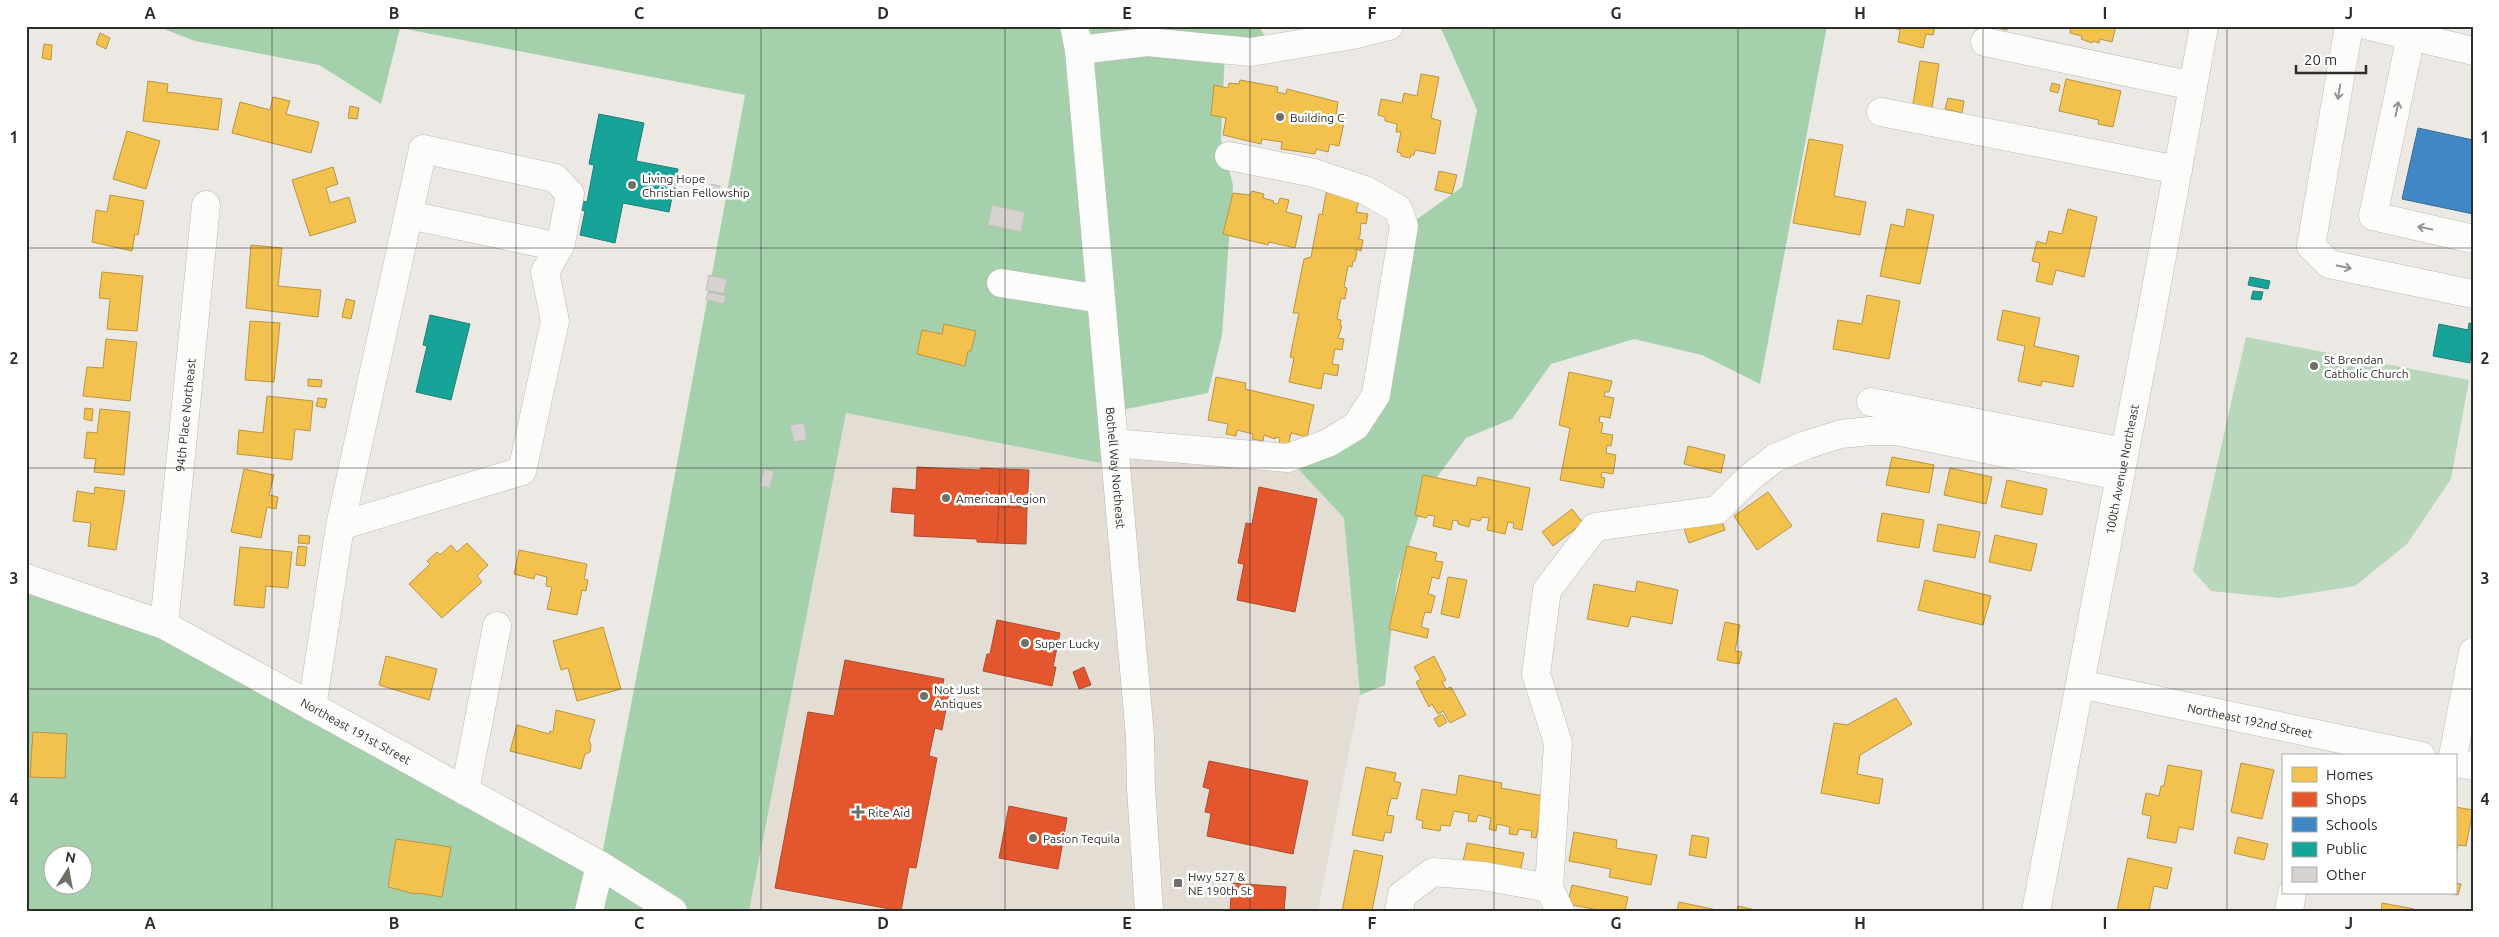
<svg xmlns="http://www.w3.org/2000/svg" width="2499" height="937" font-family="Ubuntu,sans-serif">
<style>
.built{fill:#e3ddd3}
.green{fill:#b9d7bb}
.forest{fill:#a4d1ab;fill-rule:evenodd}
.homes{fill:#f2c14e;stroke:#b89543}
.shops{fill:#e4572e;stroke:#ae4a2c}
.schools{fill:#3f88c5;stroke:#3a6d96}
.public{fill:#17a398;stroke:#1e8077}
.building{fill:#d5d2d0;stroke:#c1bdbb}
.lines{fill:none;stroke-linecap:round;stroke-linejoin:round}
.minor-casing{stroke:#bbb9b5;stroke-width:29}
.major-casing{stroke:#bbb9b5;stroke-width:29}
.minor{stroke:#fcfcfb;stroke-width:28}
.major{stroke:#fcfcfb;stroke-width:28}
.oneway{stroke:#969492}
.grid{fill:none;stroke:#2f2d29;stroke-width:1;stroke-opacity:0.55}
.poi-dot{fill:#716f6a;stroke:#fff;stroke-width:2}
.labels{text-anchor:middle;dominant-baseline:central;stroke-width:5;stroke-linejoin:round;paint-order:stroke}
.poi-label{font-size:12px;fill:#2f2d29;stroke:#fff;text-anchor:start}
.street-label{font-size:12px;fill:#2f2d29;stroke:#fff}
.neatline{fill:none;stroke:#2f2d29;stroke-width:2}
.grid-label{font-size:16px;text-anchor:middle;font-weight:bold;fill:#2f2d29}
</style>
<rect width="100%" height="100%" fill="#ece9e4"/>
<path class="built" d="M846 413 1116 466 1114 443 1288 458 1344 518 1360 695 1318 911H749Z"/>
<path class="green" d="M2246 337 2469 380 2451 479 2407 544 2355 586 2280 598 2211 591 2193 571Z"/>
<g class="forest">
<path d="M156 26H1258L1274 48 1225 50 1221 140 1233 185 1222 335 1208 393 1111 412 1116 466 846 413 749 911H26V578L164 625 600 865 661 550 745 95 400 28 381 104 319 65 195 41ZM52 854H82V884H52Z"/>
<path d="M1440 26H1827L1760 384 1702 355 1634 339 1551 364 1512 419 1466 438 1428 489 1397 581 1385 685 1360 695 1344 518 1288 458 1356 425 1409 225 1462 187 1477 110Z"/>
</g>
<g class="homes">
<path d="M1894 26H1935L1933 35 1926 34 1923 48 1898 42 1900 30 1894 28Z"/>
<path d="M1987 26H2008L2007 30Z"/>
<path d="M2071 26H2116L2112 42 2100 39 2099 43 2093 41 2092 43 2081 39 2082 36 2070 33Z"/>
<path d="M100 33 110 38 106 49 96 44Z"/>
<path d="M44 44 52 45 51 60 42 58Z"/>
<path d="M1920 61 1939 64 1932 108 1913 104Z"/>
<path d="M1421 74 1439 77 1431 118 1441 121 1435 154 1415 150 1414 155H1411L1410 158 1401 156V153L1397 152 1401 132H1396L1397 124 1385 121V117L1378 115 1381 99 1402 103 1404 93 1417 96Z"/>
<path d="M2066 79 2121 91 2113 127 2098 124 2099 120 2059 111Z"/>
<path d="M1240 80 1278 87 1277 92 1286 94 1287 89 1338 102 1336 116 1345 118 1339 146 1330 144 1328 152 1316 149 1315 154 1281 149 1282 142 1262 139 1261 144 1223 135 1226 118 1211 115 1214 85 1228 88 1229 83 1239 84Z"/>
<path d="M148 81 168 84 167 92 222 99 218 130 143 121Z"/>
<path d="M2052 83 2060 85 2058 93 2050 91Z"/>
<path d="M273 97 290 101 286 114 319 122 311 153 232 133 240 102 270 110Z"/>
<path d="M1948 98 1964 101 1962 113 1945 109Z"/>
<path d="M350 106 359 108 357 119 348 118Z"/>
<path d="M127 131 160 141 146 189 113 179Z"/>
<path d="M1809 139 1843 145 1834 196 1866 202 1860 235 1793 223Z"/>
<path d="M333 167 338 184 326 188 330 203 349 197 356 222 310 236 292 180Z"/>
<path d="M1439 171 1457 175 1452 194 1435 190Z"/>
<path d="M1327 189 1360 196 1356 212 1368 214 1366 224 1361 223 1360 236 1358 239 1363 240 1361 251 1355 249 1357 252 1355 261H1353L1352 267 1348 266 1344 287 1347 288 1345 299 1341 298 1337 319 1341 320 1340 326H1342L1338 338 1344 339 1342 350 1335 349 1332 364 1339 365 1337 376 1324 373 1321 389 1289 382 1294 358 1290 357 1299 313H1293L1304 259 1311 257 1319 214 1322 215Z"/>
<path d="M1252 191 1264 194 1263 198 1274 201 1273 203 1278 204 1280 198 1289 200 1286 212 1302 216 1295 248 1269 242 1268 245 1223 234 1233 193 1250 195Z"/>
<path d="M110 195 144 201 138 235 135 234 132 251 92 242 96 210 107 212Z"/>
<path d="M1907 209 1934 215 1920 284 1880 276 1891 224 1904 227Z"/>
<path d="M2068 209 2097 217 2084 277 2056 270 2052 285 2036 281 2040 263 2032 261 2037 241 2046 244 2049 231 2062 234Z"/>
<path d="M251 245 282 248 278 286 321 290 318 317 246 308Z"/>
<path d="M102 272 143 276 137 331 107 329 110 299 99 298Z"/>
<path d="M1867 295 1900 301 1889 359 1833 349 1838 320 1862 324Z"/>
<path d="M346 299 355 301 351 319 342 317Z"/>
<path d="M2003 310 2040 318 2034 346 2079 356 2073 387 2042 381 2041 386 2018 381 2025 346 1997 340Z"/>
<path d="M250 321 280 323 274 382 245 380Z"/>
<path d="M944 324 976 331 971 351H968L965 366 917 354 922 330 942 334Z"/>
<path d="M106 339 137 342 130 401 83 396 87 367 103 368Z"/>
<path d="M1569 372 1612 381 1609 392H1605L1604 396 1614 398 1610 418 1600 416 1599 422 1603 423 1601 433 1613 435 1611 446 1607 445 1606 453 1616 455 1613 474 1602 472 1601 477 1605 478 1603 488 1560 480 1570 428 1559 425Z"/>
<path d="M1216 377 1246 383 1245 389 1314 405 1307 437 1291 433 1288 446 1279 444 1280 438 1275 437V439L1264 435 1263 441 1252 439 1253 434 1237 430 1236 436 1226 434 1228 424 1208 420Z"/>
<path d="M308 379 322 380 321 387 308 386Z"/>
<path d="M267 396 313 401 310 431 295 429 292 460 237 454 239 430 263 433Z"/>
<path d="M318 398 327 399 325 408 316 406Z"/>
<path d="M85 408 93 409 92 421 84 419Z"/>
<path d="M100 409 130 412 124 475 94 472 96 459 84 458 87 432 97 433Z"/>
<path d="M1688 446 1725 455 1721 473 1684 464Z"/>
<path d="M1892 457 1934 465 1929 493 1886 485Z"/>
<path d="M1950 468 1992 477 1986 504 1944 495Z"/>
<path d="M244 469 274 475 269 495 278 497 276 509 267 507 261 538 231 532Z"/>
<path d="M1423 475 1476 486 1478 477 1530 488 1522 530 1513 528 1514 523 1508 522 1505 534 1487 530 1489 518 1482 517 1480 521 1471 519 1469 527 1458 524V521L1453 520 1451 530 1433 526 1435 516 1428 515 1426 518 1415 515Z"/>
<path d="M2007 480 2047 489 2042 515 2001 507Z"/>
<path d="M95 487 125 491 116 550 88 546 91 523 73 521 77 491 94 494Z"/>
<path d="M1768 492 1792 526 1757 550 1734 516Z"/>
<path d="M1572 509 1583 523 1553 546 1542 532Z"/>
<path d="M1719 513 1725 530 1689 543 1683 526Z"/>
<path d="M1882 513 1924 520 1919 548 1877 541Z"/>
<path d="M1938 524 1980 532 1975 558 1933 551Z"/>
<path d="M299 535 310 536 309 544 298 543Z"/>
<path d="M1995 535 2037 544 2031 571 1989 562Z"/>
<path d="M467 543 488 565 477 576 482 582 442 618 409 584 430 564 427 561 437 552 440 555 451 545 457 552Z"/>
<path d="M298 546 307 547 305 566 296 565Z"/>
<path d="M1407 546 1437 553 1435 561 1443 562 1439 579 1432 577 1428 594 1435 596 1431 613 1425 612 1421 627 1429 629 1427 638 1389 629Z"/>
<path d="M240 547 292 552 288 588 266 586 264 608 234 605Z"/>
<path d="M519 550 587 564 584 579 588 580 586 591 582 590 577 615 547 609 552 587 546 586 547 577 535 574 534 579 514 574Z"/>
<path d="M1448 577 1467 580 1459 618 1441 614Z"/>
<path d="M1925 580 1991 596 1983 625 1918 610Z"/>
<path d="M1637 581 1678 590 1672 624 1631 616 1628 627 1587 619 1594 584 1635 592Z"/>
<path d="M1725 622 1740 625 1735 651 1742 652 1739 664 1717 660Z"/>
<path d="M603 627 621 689 577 701 568 668 561 670 553 641Z"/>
<path d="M386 656 437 669 429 700 379 685Z"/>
<path d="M1434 656 1446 680 1442 682 1446 689 1451 687 1466 715 1450 723 1443 711 1438 714 1432 704 1429 707 1416 682 1421 679 1414 667Z"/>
<path d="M1896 698 1912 724 1860 755 1857 774 1883 779 1879 804 1821 793 1834 723 1847 725Z"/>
<path d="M556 710 595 720 589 741 591 745 590 752 585 754 581 769 510 751 517 725 549 734 550 731 553 732Z"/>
<path d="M1442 714 1447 722 1439 727 1434 719Z"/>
<path d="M33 732 67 734 65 778 30 777Z"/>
<path d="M2241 763 2274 770 2262 819 2231 812Z"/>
<path d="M2168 765 2202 771 2193 830 2179 827 2176 843 2147 838 2151 816 2142 814 2146 793 2159 796 2161 786H2164Z"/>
<path d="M1366 767 1396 773 1394 781 1401 783 1397 799 1391 798 1387 815 1394 816 1391 833 1385 832 1383 841 1352 835Z"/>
<path d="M1459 775 1502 783 1501 788 1544 796 1536 838 1531 837 1532 831 1519 829 1517 835 1509 834 1510 827 1497 824 1496 831 1489 829 1491 818 1478 815 1476 822 1468 821 1469 814 1454 811 1450 826 1441 825 1440 831 1422 828 1423 821 1416 819 1422 789 1456 795Z"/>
<path d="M2455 807 2473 810 2466 846 2458 845 2455 858Z"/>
<path d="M1574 832 1617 840 1616 848 1657 855 1651 885 1609 877 1611 869 1569 861Z"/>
<path d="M1692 835 1709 838 1706 858 1689 855Z"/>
<path d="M2238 837 2268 844 2264 860 2234 853Z"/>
<path d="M396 839 451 847 442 897 418 893 415 894 388 887Z"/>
<path d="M1467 843 1524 853 1520 872 1463 861Z"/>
<path d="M1354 850 1383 856 1372 911H1342Z"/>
<path d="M2128 858 2172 868 2167 889 2154 886 2149 911H2117Z"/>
<path d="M2455 883 2461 884 2458 895 2450 893H2455Z"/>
<path d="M1572 885 1628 897 1625 911H1603L1568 904Z"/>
<path d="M1679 902 1717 910V911H1677Z"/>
<path d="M2382 903 2414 909V911H2381Z"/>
<path d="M1738 906 1760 911H1737Z"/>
</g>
<g class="shops">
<path d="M917 467 980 470 981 468 1000 469 997 543 977 542V539L914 536 915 514 891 512 893 488 916 490Z"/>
<path d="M1000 469 1029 470 1027 508 999 507Z"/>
<path d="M1259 487 1317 499 1295 612 1237 600 1244 564 1238 563 1246 523 1252 524Z"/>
<path d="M999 507 1027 508 1026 544 997 543Z"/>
<path d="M997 620 1060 633 1053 667H1056L1052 686 983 671 987 654H990Z"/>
<path d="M845 660 944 679 942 687 950 688 942 730 935 728 929 756 937 758 916 868 909 867 901 911 775 888 808 712 834 716Z"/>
<path d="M1084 667 1091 685 1079 689 1073 672Z"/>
<path d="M1209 761 1308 781 1293 854 1207 836 1211 813 1205 812 1210 789 1203 787Z"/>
<path d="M1009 806 1067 818 1058 869 999 858Z"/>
<path d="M1232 883 1286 887 1284 911H1230Z"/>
</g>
<path class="schools" d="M2418 128 2473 140V214L2402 199Z"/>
<g class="public">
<path d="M599 114 644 123 636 161 678 169 669 212 623 203 615 243 580 235 585 211 580 210 582 201 587 202 594 165 589 164Z"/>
<path d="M2250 277 2270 281 2268 289 2248 285Z"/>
<path d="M2253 291 2263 292 2261 300 2251 299Z"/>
<path d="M430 315 470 324 451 400 416 392 427 346 423 345Z"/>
<path d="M2469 323 2473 324 2470 363 2433 356 2439 324 2468 330Z"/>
</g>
<g class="building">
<path d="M711 184 720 186 719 195 710 193Z"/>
<path d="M992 205 1025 212 1021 232 988 225Z"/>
<path d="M709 275 727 279 724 294 706 290Z"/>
<path d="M708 292 726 296 724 304 706 300Z"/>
<path d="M804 423 807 440 794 442 790 425Z"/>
<path d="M764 469 774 471 770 488 760 486Z"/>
</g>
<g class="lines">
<defs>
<g id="minor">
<path d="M2349 26 2311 246 2329 264 2473 294"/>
<path d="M2369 26 2473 51"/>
<path d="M2411 36 2373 216 2473 239"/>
<path d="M1985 42 2193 86"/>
<path d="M1079 50 1147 42 1251 52 1353 35 1389 26"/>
<path d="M1881 112 2178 170"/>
<path d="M409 215 559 247"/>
<path d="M1001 283 1101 299"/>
<path d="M1871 402 2124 452"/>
<path d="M1114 443 1288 458 1328 443 1356 426 1376 395 1404 226 1398 209 1365 190 1314 173 1229 156"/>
<path id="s1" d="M26 578 164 625 600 865 673 911"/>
<path id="s2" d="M164 625 206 205"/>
<path id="s3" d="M2080 684 2421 756"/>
<path d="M312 707 340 526 423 149 555 178 570 194 561 243 545 272 555 321 522 471 340 526"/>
<path d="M2453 756 2473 652"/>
<path d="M2455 763 2473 766"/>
<path d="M465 791 497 626"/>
<path d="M589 911 600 865"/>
<path d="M1399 911 1402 895 1433 872 1483 876 1549 888"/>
<path d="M1560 911 1549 888 1558 743 1536 674 1547 590 1595 527 1717 510 1749 478 1775 458 1806 445 1841 434 1870 431H1896L2119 476"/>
<path id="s4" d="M2036 911 2151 316 2204 26"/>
<path d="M2289 911 2292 893"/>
</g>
<g id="major">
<path id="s5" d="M1074 26 1079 50 1140 736 1141 787 1149 911"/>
</g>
</defs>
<use href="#minor" class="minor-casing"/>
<use href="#major" class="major-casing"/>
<use href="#minor" class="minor"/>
<use href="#major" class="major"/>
</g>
<defs><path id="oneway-shaft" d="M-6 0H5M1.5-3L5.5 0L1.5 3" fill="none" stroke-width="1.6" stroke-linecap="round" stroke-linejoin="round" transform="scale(1.25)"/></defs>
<g class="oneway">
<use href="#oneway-shaft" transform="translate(2339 92) rotate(99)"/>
<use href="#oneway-shaft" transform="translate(2397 109) rotate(-78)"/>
<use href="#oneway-shaft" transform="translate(2425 228) rotate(-168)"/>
<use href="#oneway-shaft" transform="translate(2344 267) rotate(12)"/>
</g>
<path class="grid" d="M272 26V911M516 26V911M761 26V911M1005 26V911M1250 26V911M1494 26V911M1738 26V911M1983 26V911M2227 26V911M26 248H2473M26 468H2473M26 689H2473"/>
<g class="poi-dot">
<circle cx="1280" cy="117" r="5"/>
<circle cx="632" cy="185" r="5"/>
<circle cx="2314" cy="366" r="5"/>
<circle cx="946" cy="498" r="5"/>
<circle cx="1025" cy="643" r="5"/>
<circle cx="924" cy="696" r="5"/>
<path d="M855.5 804.5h5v5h5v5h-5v5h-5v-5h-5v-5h5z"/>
<circle cx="1033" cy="838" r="5"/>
<rect x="1173" y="878" width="10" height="10" rx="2.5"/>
</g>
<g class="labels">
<g class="poi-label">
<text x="1290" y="117">Building C</text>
<text x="642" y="178">Living Hope<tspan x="642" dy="14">Christian Fellowship</tspan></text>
<text x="2324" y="359">St Brendan<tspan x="2324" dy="14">Catholic Church</tspan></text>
<text x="956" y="498">American Legion</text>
<text x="1035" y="643">Super Lucky</text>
<text x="934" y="689">Not Just<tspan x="934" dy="14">Antiques</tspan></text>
<text x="868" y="812">Rite Aid</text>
<text x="1043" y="838">Pasion Tequila</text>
<text x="1188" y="876">Hwy 527 &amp;<tspan x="1188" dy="14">NE 190th St</tspan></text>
</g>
<g class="street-label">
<text stroke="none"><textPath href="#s2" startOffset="211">94th Place Northeast</textPath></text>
<text stroke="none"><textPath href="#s5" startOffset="444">Bothell Way Northeast</textPath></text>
<text stroke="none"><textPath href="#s4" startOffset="450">100th Avenue Northeast</textPath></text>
<text stroke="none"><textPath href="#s3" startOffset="174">Northeast 192nd Street</textPath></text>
<text stroke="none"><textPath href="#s1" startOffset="365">Northeast 191st Street</textPath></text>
</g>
</g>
<rect width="2499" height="937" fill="none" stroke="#ffffff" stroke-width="55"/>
<rect x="2282" y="754" width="175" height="140" fill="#ffffff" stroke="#acaba9"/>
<rect x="2292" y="767" width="25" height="15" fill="#f2c14e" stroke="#acaba9"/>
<text x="2326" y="780" font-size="15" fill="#2f2d29">Homes</text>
<rect x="2292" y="792" width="25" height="15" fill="#e4572e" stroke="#acaba9"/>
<text x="2326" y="804" font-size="15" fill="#2f2d29">Shops</text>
<rect x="2292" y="817" width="25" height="15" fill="#3f88c5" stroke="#acaba9"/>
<text x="2326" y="830" font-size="15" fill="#2f2d29">Schools</text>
<rect x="2292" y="842" width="25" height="15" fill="#17a398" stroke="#acaba9"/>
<text x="2326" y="854" font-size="15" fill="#2f2d29">Public</text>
<rect x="2292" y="867" width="25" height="15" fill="#d5d2d0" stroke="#acaba9"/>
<text x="2326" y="880" font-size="15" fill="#2f2d29">Other</text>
<g transform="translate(68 870) rotate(11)"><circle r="24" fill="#ffffff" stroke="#acaba9"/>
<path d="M0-4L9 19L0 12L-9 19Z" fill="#716f6a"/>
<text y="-8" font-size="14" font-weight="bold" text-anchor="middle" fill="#2f2d29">N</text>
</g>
<path d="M2296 65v8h70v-8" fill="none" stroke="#2f2d29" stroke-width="2.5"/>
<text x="2304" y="65" font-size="15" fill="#2f2d29" stroke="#ffffff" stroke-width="4" paint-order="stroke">20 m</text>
<rect x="28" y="28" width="2444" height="882" class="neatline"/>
<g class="grid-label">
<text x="150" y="19">A</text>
<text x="394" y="19">B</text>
<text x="639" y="19">C</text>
<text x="883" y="19">D</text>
<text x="1127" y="19">E</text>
<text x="1372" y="19">F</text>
<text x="1616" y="19">G</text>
<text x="1860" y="19">H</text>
<text x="2105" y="19">I</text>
<text x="2349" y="19">J</text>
<text x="14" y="143">1</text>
<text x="2485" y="143">1</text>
<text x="14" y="364">2</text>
<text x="2485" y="364">2</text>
<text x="14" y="584">3</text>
<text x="2485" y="584">3</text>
<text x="14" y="805">4</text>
<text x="2485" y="805">4</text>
<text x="150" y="929">A</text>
<text x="394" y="929">B</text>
<text x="639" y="929">C</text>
<text x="883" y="929">D</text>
<text x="1127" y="929">E</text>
<text x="1372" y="929">F</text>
<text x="1616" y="929">G</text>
<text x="1860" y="929">H</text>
<text x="2105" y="929">I</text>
<text x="2349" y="929">J</text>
</g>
</svg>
